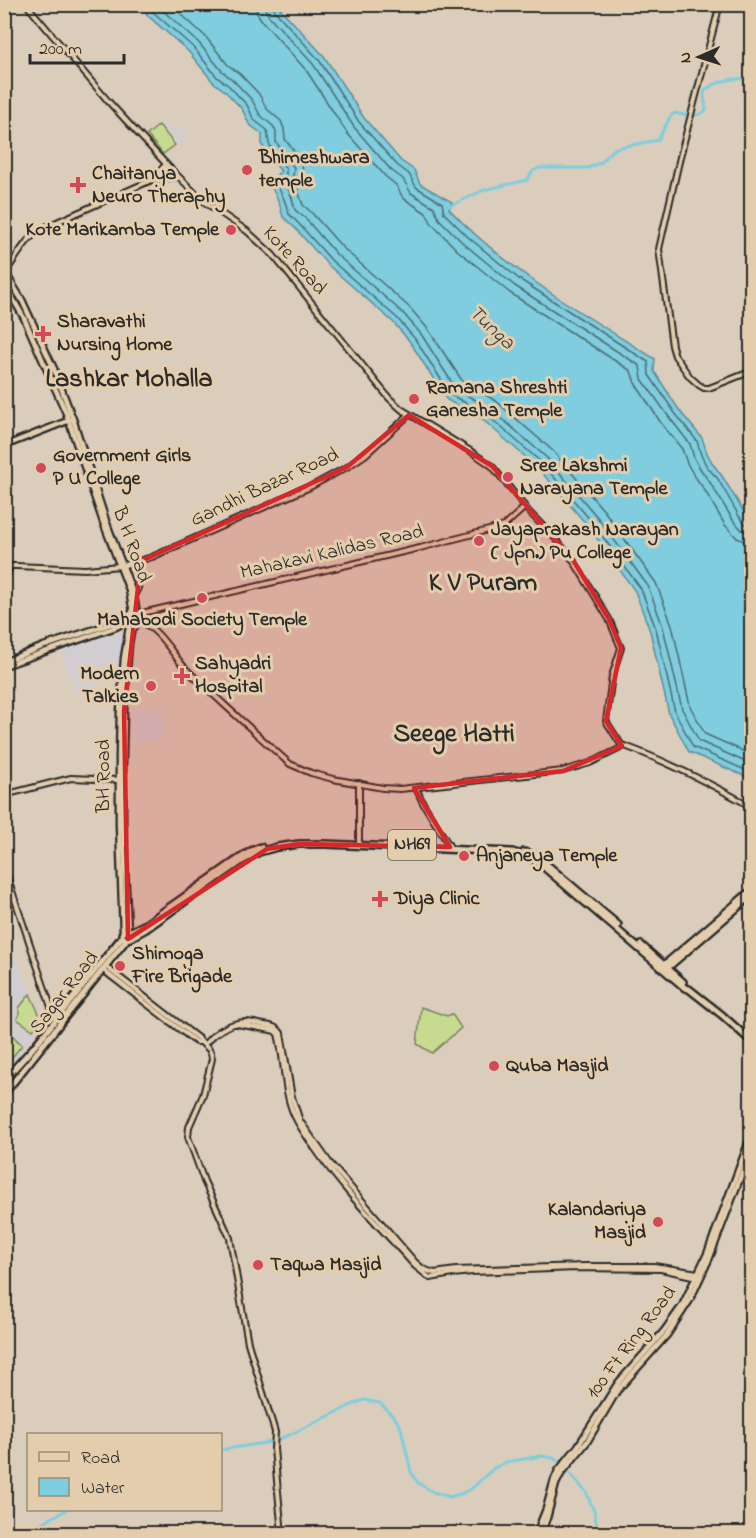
<svg xmlns="http://www.w3.org/2000/svg" width="756" height="1538" font-family="'Indie Flower',sans-serif">
<style>
.built{fill:#d2cdd0}
.green{fill:#c7db90;stroke:#79835e;stroke-width:1.5}
.water{fill:#7fcdde;stroke:#5d8c96;stroke-width:1.5}
.lines{fill:none;stroke-linecap:round;stroke-linejoin:round}
.shore{stroke:#4d6c73;stroke-width:1.5}
.canal{stroke:#7fcdde;stroke-width:3}
.tertiary-casing{stroke:#2b2b2b;stroke-width:8}
.secondary-casing{stroke:#2b2b2b;stroke-width:8}
.primary-casing{stroke:#2b2b2b;stroke-width:9}
.trunk-casing{stroke:#2b2b2b;stroke-width:10}
.tertiary{stroke:#e3cdac;stroke-width:4}
.secondary{stroke:#e3cdac;stroke-width:4}
.primary{stroke:#e3cdac;stroke-width:4.5}
.trunk{stroke:#e3cdac;stroke-width:5}
.marked{fill:#d62828;fill-opacity:0.2;stroke:#d62828;stroke-width:4.5;stroke-linejoin:round}
.poi-dot{fill:#d1495b;stroke:#e3cdac;stroke-width:2}
.labels{text-anchor:middle;dominant-baseline:central;stroke-width:6;stroke-linejoin:round;paint-order:stroke}
.shield{fill:#e3cdac;stroke:#625c52;stroke-width:1.5}
.shield-label{font-size:18px;font-weight:bold;fill:#2b2b2b}
.poi-label{font-size:20px;font-weight:bold;fill:#2b2b2b;stroke:#e3cdac;text-anchor:start}
.street-label{font-size:20px;fill:#2b2b2b;stroke:#e3cdac}
.water-label{font-size:21px;font-style:italic;fill:#384346;stroke:#e3cdac}
.district-label{font-size:26px;font-weight:bold;fill:#2b2b2b;stroke:#e3cdac}
</style>
<rect width="100%" height="100%" fill="#dbcdbc"/>
<filter id="ink" filterUnits="userSpaceOnUse"><feTurbulence type="fractalNoise" baseFrequency=".0167" numOctaves="2"/><feDisplacementMap in="SourceGraphic" scale="12" xChannelSelector="R" yChannelSelector="G"/><feConvolveMatrix kernelMatrix="1 2 1 2 8 2 1 2 1" color-interpolation-filters="sRGB"/></filter>
<g filter="url(#ink)">
<g class="built">
<path d="M164 120 172 130 179 124 190 138 189 139 190 141 189 142 187 139 186 140 178 131 176 134 183 142 179 146 160 124Z"/>
<path d="M119 630 124 634 120 679 74 692 61 651Z"/>
<path d="M164 708 162 741H132V709Z"/>
<path d="M4 932 44 1020 5 1075H4Z"/>
</g>
<g class="green">
<path d="M159 125 175 145 163 154 147 135Z"/>
<path d="M30 994 42 1020 33 1030 17 1019 19 1014V1008Z"/>
<path d="M421 1007 447 1016 452 1014 461 1028 432 1053 417 1044Z"/>
<path d="M8 1031 22 1045 5 1066V1033Z"/>
</g>
<path class="water" d="M140 5H277L324 56 364 118 401 161 414 170 420 184 452 202 449 209C508 271 583 314 655 359L654 371 679 410 702 438 707 453 713 464 722 476 744 512 751 522V779L689 752 669 714 650 631 635 591 588 526 538 468 482 419 447 400 410 342 393 322 328 265 295 228 283 217 279 202 269 182 281 171 269 157 262 145V134L249 124 242 109 225 91 213 82 188 51 147 15 145 7Z"/>
<g class="lines">
<g class="shore">
<path d="M150 4 153 12 193 47 217 77 229 86 247 105 254 120 267 130 269 144 286 169V175L277 185 284 199 289 214 299 224 332 261 397 318 415 339 451 395 486 414 542 463 592 522 641 589 656 629 675 712 693 747 752 773"/>
<path d="M158 4 160 8 198 42 222 71 234 81 252 100 260 115 273 126 276 131V142L291 163 294 168 293 177 287 186 292 198 295 210 305 218 337 255 403 313 421 334 456 389 491 409 547 458 598 518 648 586 663 627 682 709 699 741 752 765"/>
<path d="M170 4 205 36 228 65 240 74 259 94 267 109 281 121 284 129 285 139 299 158 302 164 303 176 297 188 303 205 311 212 343 248 410 308 428 329 463 382 496 401 553 451 605 512 656 583 672 625 690 706 705 734 752 755"/>
<path d="M256 4 257 13 262 21 306 70 347 133 385 176 396 185 403 198 426 213 432 224 457 250 510 293 631 371 635 383 661 423 682 449 687 463 693 474 704 489 725 525 737 538 744 541 752 542"/>
<path d="M265 4 266 11 269 16 313 64 354 127 391 170 403 179 411 193 434 207 439 219 463 243 515 286 640 366 642 379 669 417 690 444 694 458 701 470 711 484 733 520 742 530 752 533"/>
<path d="M273 4 275 11 319 60 359 122 397 165 409 174 416 187 442 203 444 213 468 237 519 279 648 362 649 375 675 413 697 441 701 455 707 467 718 479 739 516 745 524 752 525"/>
</g>
<g class="canal">
<path d="M450 206 484 190 527 180 533 171 539 168H588L602 162 607 155 616 148 658 140 670 117 674 113C685 115 697 119 706 110L704 96 705 90C717 82 729 78 743 79L746 83C744 98 742 109 752 122"/>
<path d="M220 1450 271 1442 289 1435 356 1403 364 1400 380 1403 395 1418 401 1428 411 1472 418 1483 433 1492 450 1497 463 1493 471 1489 494 1468 506 1462 542 1456 553 1458 561 1463 586 1492 594 1511 599 1534"/>
<path d="M21 1534 66 1510"/>
<path d="M737 1534 752 1522"/>
</g>
<defs>
<g id="tertiary">
<path d="M26 4 108 101 166 164 203 201 247 231 273 255 389 398 401 409 472 452 492 466 529 512 554 537 573 560 609 619 621 648 612 676 606 721 622 746"/>
<path d="M720 4 680 157 659 249 672 346 675 356 690 377 699 385 704 388H709L752 371"/>
<path d="M154 178 166 164"/>
<path d="M4 274C16 259 25 239 41 229L154 179 178 177"/>
<path d="M4 582 10 566H16L85 569 120 566"/>
<path d="M134 596 138 588 141 561"/>
<path d="M138 614 420 548 504 526 525 507"/>
<path d="M359 783V846"/>
<path d="M416 788 423 803 450 847"/>
<path d="M4 795 71 778 119 780"/>
<path d="M4 867 55 1019"/>
<path d="M105 966 199 1039C204 1048 211 1046 212 1059L203 1095 189 1127 188 1137 204 1181 230 1238 248 1343 275 1432 274 1449 282 1534"/>
<path d="M103 970 196 1042H200"/>
<path d="M237 1024 271 1030 275 1031 278 1034C285 1061 283 1090 294 1115 300 1128 308 1139 316 1150 345 1192 381 1228 415 1266L430 1278 453 1274 472 1272 576 1268 661 1269 697 1277"/>
<path d="M204 1045C214 1033 230 1022 246 1022 252 1022 259 1024 265 1025 272 1026 277 1027 281 1033L292 1097 300 1121 329 1162 415 1262 423 1269 434 1273 456 1270 586 1266H654L698 1273"/>
</g>
<g id="secondary">
<path d="M121 566 152 557 310 487 347 467 365 455 409 415"/>
<path d="M138 621C160 628 172 655 187 670 221 702 255 733 290 764L311 773 333 779 383 788 400 789 563 771 590 763 625 746C669 762 711 784 752 807"/>
</g>
<g id="primary">
<path d="M4 275 8 277 22 300 54 369 73 419 106 521 134 596 137 613"/>
<path d="M4 283 24 318 66 413 103 522 129 590 133 612"/>
<path d="M4 446 70 420"/>
<circle cx="134" cy="618" r="5.5"/>
<path d="M4 662 44 646 128 618"/>
<path d="M4 666 116 627 129 620"/>
<path d="M128 931 123 824V757L124 711 129 644 131 633 137 623"/>
<path d="M123 932 119 824V757L120 711 124 658 130 621"/>
<path d="M536 1534 546 1509 554 1480 558 1471 578 1446 618 1383 664 1331 682 1306 707 1254 752 1133"/>
<path d="M541 1534 547 1518 556 1484 561 1474 587 1442 617 1391 667 1335 690 1300 710 1257 752 1147"/>
</g>
<g id="trunk">
<path d="M524 852 531 854 545 863 618 925"/>
<circle cx="126" cy="935" r="4"/>
<path d="M129 932 144 925 234 862 251 851 261 847"/>
<path d="M130 938 146 929 242 861 259 852 277 847 299 844H326L512 852 529 857 545 868 685 988 689 989 722 1015 752 1042"/>
<path d="M641 945 683 982"/>
<path d="M663 966 752 890"/>
<path d="M666 969 752 895"/>
<path d="M4 1080 33 1048 122 937"/>
<path d="M4 1094 127 939"/>
</g>
</defs>
<use href="#tertiary" class="tertiary-casing"/>
<use href="#secondary" class="secondary-casing"/>
<use href="#primary" class="primary-casing"/>
<use href="#trunk" class="trunk-casing"/>
<use href="#tertiary" class="tertiary"/>
<use href="#secondary" class="secondary"/>
<use href="#primary" class="primary"/>
<use href="#trunk" class="trunk"/>
</g>
</g>
<path class="marked" d="M409 415 492 466 573 560 609 619 621 648 606 721 622 746 563 771 414 788 450 847 299 844 267 849 128 939 124 711 141 561 347 467Z"/>
<g class="poi-dot">
<circle cx="247" cy="170" r="6"/>
<path d="M75 176h6v6h6v6h-6v6h-6v-6h-6v-6h6z"/>
<circle cx="231" cy="230" r="6"/>
<path d="M40 325h6v6h6v6h-6v6h-6v-6h-6v-6h6z"/>
<circle cx="414" cy="399" r="6"/>
<circle cx="41" cy="468" r="6"/>
<circle cx="508" cy="477" r="6"/>
<circle cx="479" cy="541" r="6"/>
<circle cx="202" cy="598" r="6"/>
<path d="M179 667h6v6h6v6h-6v6h-6v-6h-6v-6h6z"/>
<circle cx="151" cy="686" r="6"/>
<circle cx="464" cy="856" r="6"/>
<path d="M377 890h6v6h6v6h-6v6h-6v-6h-6v-6h6z"/>
<circle cx="120" cy="966" r="6"/>
<circle cx="494" cy="1066" r="6"/>
<circle cx="658" cy="1222" r="6"/>
<circle cx="258" cy="1265" r="6"/>
</g>
<g class="labels">
<rect class="shield" x="388" y="830" width="48" height="30" rx="4.5"/>
<g class="shield-label">
<text x="412" y="845">NH69</text>
</g>
<g class="poi-label">
<text x="259" y="158">Bhimeshwara<tspan x="259" dy="23">temple</tspan></text>
<text x="92" y="174">Chaitanya<tspan x="92" dy="23">Neuro Theraphy</tspan></text>
<text x="219" y="230" text-anchor="end">Kote Marikamba Temple</text>
<text x="57" y="322">Sharavathi<tspan x="57" dy="23">Nursing Home</tspan></text>
<text x="426" y="388">Ramana Shreshti<tspan x="426" dy="23">Ganesha Temple</tspan></text>
<text x="53" y="456">Government Girls<tspan x="53" dy="23">P U College</tspan></text>
<text x="520" y="466">Sree Lakshmi<tspan x="520" dy="23">Narayana Temple</tspan></text>
<text x="491" y="530">Jayaprakash Narayan<tspan x="491" dy="23">( Jpn.) Pu College</tspan></text>
<text x="202" y="620" text-anchor="middle">Mahabodi Society Temple</text>
<text x="195" y="664">Sahyadri<tspan x="195" dy="23">Hospital</tspan></text>
<text x="139" y="674" text-anchor="end">Modern<tspan x="139" dy="23">Talkies</tspan></text>
<text x="476" y="856">Anjaneya Temple</text>
<text x="394" y="899">Diya Clinic</text>
<text x="132" y="954">Shimoga<tspan x="132" dy="23">Fire Brigade</tspan></text>
<text x="506" y="1066">Quba Masjid</text>
<text x="646" y="1210" text-anchor="end">Kalandariya<tspan x="646" dy="23">Masjid</tspan></text>
<text x="270" y="1265">Taqwa Masjid</text>
</g>
<g class="street-label">
<text transform="translate(294 261) rotate(48)">Kote Road</text>
<text transform="translate(265 488) rotate(-25)">Gandhi Bazar Road</text>
<text transform="translate(131 545) rotate(70)">B H Road</text>
<text transform="translate(332 553) rotate(-13)">Mahakavi Kalidas Road</text>
<text transform="translate(104 776) rotate(-90)">BH Road</text>
<text transform="translate(65 993) rotate(-52)">Sagar Road</text>
<text transform="translate(632 1343) rotate(-53)">100 Ft Ring Road</text>
</g>
<g class="water-label">
<text transform="translate(491 328) rotate(43)">Tunga</text>
</g>
<g class="district-label">
<text x="129" y="380">Lashkar Mohalla</text>
<text x="483" y="584">K V Puram</text>
<text x="454" y="735">Seege Hatti</text>
</g>
</g>
<rect width="756" height="1538" fill="none" stroke="#e3cdac" stroke-width="24"/>
<rect x="12" y="12" width="732" height="1514" fill="none" stroke="#2b2b2b" stroke-width="2" filter="url(#ink)"/>
<rect x="27" y="1433" width="195" height="78" fill="#e3cdac" stroke="#998c78" stroke-width="1.5"/>
<rect x="39" y="1452" width="30" height="9" fill="#e3cdac" stroke="#998c78" stroke-width="1.5"/>
<text x="81" y="1463" font-size="18" fill="#2b2b2b">Road</text>
<rect x="39" y="1478" width="30" height="18" fill="#7fcdde" stroke="#998c78" stroke-width="1.5"/>
<text x="81" y="1493" font-size="18" fill="#2b2b2b">Water</text>
<g transform="translate(699 57) rotate(267)" stroke="#e3cdac" stroke-width="4.5" paint-order="stroke">
<path d="M0-4.5L10 22L0 15L-10 22Z" fill="#2b2b2b"/>
<text y="-9" font-size="16" font-weight="bold" text-anchor="middle" fill="#2b2b2b">N</text>
</g>
<path d="M30 54v9h94v-9" fill="none" stroke="#2b2b2b" stroke-width="3"/>
<text x="39" y="54" font-size="18" fill="#2b2b2b" stroke="#e3cdac" stroke-width="4.5" paint-order="stroke">200 m</text>
</svg>
